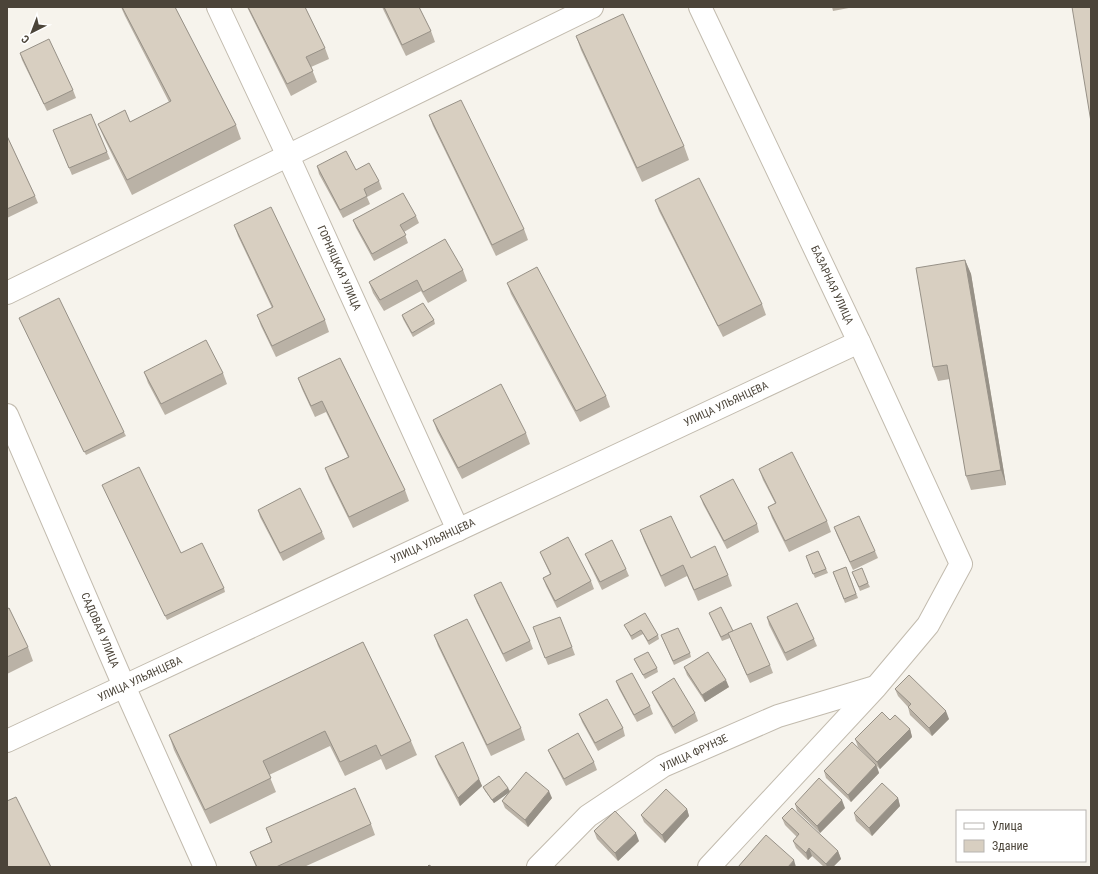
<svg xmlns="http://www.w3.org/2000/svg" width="1098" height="874" font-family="'Roboto Condensed',sans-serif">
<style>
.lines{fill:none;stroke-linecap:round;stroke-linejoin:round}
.street-casing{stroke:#c2bbae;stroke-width:24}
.street{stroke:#fff;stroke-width:22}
.wall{fill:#bab2a6}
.shaded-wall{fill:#979187}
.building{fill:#d8cfc1;stroke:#979187}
.labels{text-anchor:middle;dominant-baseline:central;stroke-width:4;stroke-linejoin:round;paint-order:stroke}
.street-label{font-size:11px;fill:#4b4439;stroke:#fff}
</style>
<rect width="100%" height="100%" fill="#f6f3ec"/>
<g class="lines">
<defs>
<g id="street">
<path d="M218 7 288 156 458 530"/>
<path d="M700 7 859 342 961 564 928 625 876 687 709 867"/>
<path d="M7 293 592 7"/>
<path d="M7 415 124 686 205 867"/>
<path d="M7 741 859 342"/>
<path d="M538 867 588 816 663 766 778 716 875 687"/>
</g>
</defs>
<use href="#street" class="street-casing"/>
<use href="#street" class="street"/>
</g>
<g class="wall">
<path d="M121 7H175L236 125 241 139 132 195 104 138 98 124 130 122 169 102 125 16Z"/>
<path d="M247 7H305L325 48 329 59 311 67 317 82 291 96Z"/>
<path d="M382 7H419L431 31 435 42 406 56Z"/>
<path d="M832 7H854L833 11Z"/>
<path d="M576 36 684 146 689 160 642 182 581 50Z"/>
<path d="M20 53 73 90 76 98 47 111 22 60Z"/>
<path d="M429 115 524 229 528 240 496 256 433 126Z"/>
<path d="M53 130 107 152 110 159 72 175Z"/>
<path d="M7 136 35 196 38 203 7 218Z"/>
<path d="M317 166 356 170 379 181 382 189 367 197 370 204 343 218 319 174Z"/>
<path d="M655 200 762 304 766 315 723 337 659 211Z"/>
<path d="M416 216 419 223 404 232 408 243 374 261 356 228 353 220Z"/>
<path d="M234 225 325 320 329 332 276 357 261 326 257 315 272 308 238 236Z"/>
<path d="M965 260 971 274 1006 485 971 490 966 476 950 379 938 381 933 367Z"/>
<path d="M463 270 467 281 428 303 421 291 384 311 373 293 369 282Z"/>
<path d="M507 283 606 396 610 407 580 422 511 294Z"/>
<path d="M402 315 434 320 435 324 413 337 403 319Z"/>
<path d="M19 318 124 432 126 436 86 455Z"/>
<path d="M340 358 405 490 409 501 353 528 329 479 325 468 348 457 326 412 315 417 302 389 298 378Z"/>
<path d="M144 372 223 373 227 384 165 415 148 383Z"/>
<path d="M433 420 526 433 530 444 462 479 437 431Z"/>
<path d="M759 469 827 521 831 532 789 552 772 518 768 507 775 503 763 480Z"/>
<path d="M102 485 181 553 224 588 225 592 167 620Z"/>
<path d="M700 496 757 524 759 532 727 549 703 504Z"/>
<path d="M258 510 322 532 325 539 283 561 260 517Z"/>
<path d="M834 527 875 551 878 558 853 570 837 535Z"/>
<path d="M640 530 691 558 728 575 732 586 698 601 687 576 665 587 644 541Z"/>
<path d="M818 551 828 573 815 578 806 556Z"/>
<path d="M540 552 591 581 594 589 557 608 546 586 543 578 550 574 543 559Z"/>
<path d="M585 554 626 569 629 576 602 590 588 561Z"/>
<path d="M846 567 858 598 845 603 833 572Z"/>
<path d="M852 572 868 583 870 587 860 591Z"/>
<path d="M474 595 530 641 533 649 506 662 477 603Z"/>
<path d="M7 609 28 647 33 661 7 674Z"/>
<path d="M709 613 733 631 770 665 773 673 750 683 730 638 722 641Z"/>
<path d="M767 617 814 639 817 646 787 661 769 625Z"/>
<path d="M624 625 658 635 659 639 649 645 643 634 632 640 626 628Z"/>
<path d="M434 635 521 728 525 740 491 756 438 646Z"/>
<path d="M536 635 572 647 575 655 548 665Z"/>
<path d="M661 635 690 653 691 657 674 665Z"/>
<path d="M363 642 411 741 417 755 386 770 381 759 345 776 330 746 269 775 276 792 210 824 174 750 169 735Z"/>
<path d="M634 659 657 668 658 672 645 679 636 663Z"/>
<path d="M684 667 729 687 705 702 687 675Z"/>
<path d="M616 681 650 706 653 714 637 722 619 689Z"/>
<path d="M895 689 949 719 932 736 910 715 908 707 898 696Z"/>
<path d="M652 692 695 713 698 721 675 734 655 699Z"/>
<path d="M579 714 623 728 625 736 598 751 582 722Z"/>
<path d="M890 720 910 729 912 737 880 769 877 766 879 773 851 802 826 778 824 771 874 763 858 747 855 739Z"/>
<path d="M548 750 594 762 597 770 566 786 551 757Z"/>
<path d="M435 756 479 779 482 786 460 806 438 764Z"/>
<path d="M483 787 508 788 510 791 552 798 528 827 505 808 502 801 509 792 494 803 485 791Z"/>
<path d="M898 798 900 806 872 836 856 821 854 813Z"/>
<path d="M795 804 845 808 820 833 797 811Z"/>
<path d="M687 809 689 816 665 843 644 822 641 815Z"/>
<path d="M782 818 838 851 841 859 833 867H824L812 856 808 860 796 848 793 841 797 837 785 825Z"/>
<path d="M371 824 375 835 304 867H256L250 852 271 842 266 828Z"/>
<path d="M594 831 639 841 618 861 597 839Z"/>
</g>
<g class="shaded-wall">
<path d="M965 260 971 274 1006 485 1001 470Z"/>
<path d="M726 680 729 687 705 702 702 695Z"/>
<path d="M946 711 949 719 932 736 929 728Z"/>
<path d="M910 729 912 737 880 769 877 762Z"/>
<path d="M876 765 879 773 851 802 848 795Z"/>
<path d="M479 779 482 786 460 806 458 798Z"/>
<path d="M508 788 510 792 494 803 492 800Z"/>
<path d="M549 791 552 798 528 827 525 820Z"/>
<path d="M898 798 900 806 872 836 869 828Z"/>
<path d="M842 800 845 808 820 833 817 826Z"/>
<path d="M687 809 689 816 665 843 662 835Z"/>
<path d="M636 833 639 841 618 861 615 853Z"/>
<path d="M809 848 812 856 808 860 806 853Z"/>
<path d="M838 851 841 859 833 867H827L826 864Z"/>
<path d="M794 860 796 867H788Z"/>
</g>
<g class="building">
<path d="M122 7H175L236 125 127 180 98 124 125 110 130 122 171 101Z"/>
<path d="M248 7H305L325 48 306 57 313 71 287 84Z"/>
<path d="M384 7H419L431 31 402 45Z"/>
<path d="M1072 7H1091V122Z"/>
<path d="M623 14 684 146 637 168 576 36Z"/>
<path d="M49 39 73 90 44 104 20 53Z"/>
<path d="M461 100 524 229 492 245 429 115Z"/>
<path d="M91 114 107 152 69 168 53 130Z"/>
<path d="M7 136 35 196 7 209Z"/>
<path d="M346 151 356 170 369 163 379 181 364 189 367 196 340 210 317 166Z"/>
<path d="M699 178 762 304 718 326 655 200Z"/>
<path d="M403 193 416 216 400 225 406 235 372 254 353 220Z"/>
<path d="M271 207 325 320 272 346 257 315 273 307 234 225Z"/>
<path d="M445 239 463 270 423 292 417 280 380 300 369 282Z"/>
<path d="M965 260 1001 470 966 476 947 365 933 367 916 268Z"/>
<path d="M537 267 606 396 576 411 507 283Z"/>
<path d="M59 298 124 432 84 452 19 318Z"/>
<path d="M423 303 434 320 412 333 402 315Z"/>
<path d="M206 340 223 373 161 404 144 372Z"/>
<path d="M340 358 405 490 349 517 325 468 349 457 322 401 311 406 298 378Z"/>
<path d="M501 384 526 433 458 468 433 420Z"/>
<path d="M792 452 827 521 785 541 768 507 776 503 759 469Z"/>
<path d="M139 467 181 553 202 543 224 588 165 616 102 485Z"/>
<path d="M733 479 757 524 724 541 700 496Z"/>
<path d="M300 488 322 532 280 553 258 510Z"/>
<path d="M671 516 691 558 715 546 728 575 694 590 683 565 661 576 640 530Z"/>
<path d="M859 516 875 551 850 562 834 527Z"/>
<path d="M568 537 591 581 555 601 543 578 551 574 540 552Z"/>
<path d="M612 540 626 569 600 582 585 554Z"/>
<path d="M818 551 826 569 813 574 806 556Z"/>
<path d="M846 567 856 594 844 599 833 572Z"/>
<path d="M862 568 868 583 859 587 852 572Z"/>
<path d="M501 582 530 641 503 654 474 595Z"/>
<path d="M797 603 814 639 785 653 767 617Z"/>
<path d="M721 607 733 631 721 637 709 613Z"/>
<path d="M9 608 28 647 7 657V609Z"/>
<path d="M645 613 658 635 648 641 641 630 631 636 624 625Z"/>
<path d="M560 617 572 647 545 658 533 627Z"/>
<path d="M467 619 521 728 487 745 434 635Z"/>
<path d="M751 623 770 665 747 675 728 633Z"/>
<path d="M678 628 690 653 673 661 661 635Z"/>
<path d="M363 642 411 741 381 756 376 745 340 762 325 731 263 761 271 778 205 810 169 735Z"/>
<path d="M648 652 657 668 643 675 634 659Z"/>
<path d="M708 652 726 680 702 695 684 667Z"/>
<path d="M632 673 650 706 634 715 616 681Z"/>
<path d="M909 675 946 711 929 728 908 707 911 704 895 689Z"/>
<path d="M674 678 695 713 673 727 652 692Z"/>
<path d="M607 699 623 728 595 743 579 714Z"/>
<path d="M882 712 890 720 895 715 910 729 877 762 855 739Z"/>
<path d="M578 733 594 762 564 779 548 750Z"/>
<path d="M463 742 479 779 458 798 435 756Z"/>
<path d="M852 742 876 765 848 795 824 771Z"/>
<path d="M526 772 549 791 525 820 502 801Z"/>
<path d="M499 776 508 788 492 800 483 787Z"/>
<path d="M819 778 842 800 817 826 795 804Z"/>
<path d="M882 783 898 798 869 828 854 813Z"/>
<path d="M355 788 371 824 276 867H257L250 852 272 842 266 828Z"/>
<path d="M666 789 687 809 662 835 641 815Z"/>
<path d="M16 797 51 867H7V801Z"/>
<path d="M792 808 838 851 826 864 809 848 806 853 793 841 799 834 782 818Z"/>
<path d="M615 811 636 833 615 853 594 831Z"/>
<path d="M766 835 794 860 788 867H738Z"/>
<path d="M429 865 432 867H427Z"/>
</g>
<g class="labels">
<g class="street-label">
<text transform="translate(339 268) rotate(66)">ГОРНЯЦКАЯ УЛИЦА</text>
<text transform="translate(832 285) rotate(65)">БАЗАРНАЯ УЛИЦА</text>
<text transform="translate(726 404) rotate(-25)">УЛИЦА УЛЬЯНЦЕВА</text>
<text transform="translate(433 541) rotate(-25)">УЛИЦА УЛЬЯНЦЕВА</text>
<text transform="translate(100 630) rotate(67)">САДОВАЯ УЛИЦА</text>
<text transform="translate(140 679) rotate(-25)">УЛИЦА УЛЬЯНЦЕВА</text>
<text transform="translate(694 753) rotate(-25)">УЛИЦА ФРУНЗЕ</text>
</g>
</g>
<rect width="1098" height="874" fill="none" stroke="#4b4439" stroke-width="16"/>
<rect x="956" y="810" width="130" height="52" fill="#ffffff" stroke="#b7b4b0"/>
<rect x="964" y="823" width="20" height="6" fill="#ffffff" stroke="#b7b4b0"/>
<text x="992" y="830" font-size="12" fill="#4b4439">Улица</text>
<rect x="964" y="840" width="20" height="12" fill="#d8cfc1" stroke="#b7b4b0"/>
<text x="992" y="850" font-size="12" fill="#4b4439">Здание</text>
<g transform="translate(32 32) rotate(222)" stroke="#ffffff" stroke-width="3" paint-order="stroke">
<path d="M0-3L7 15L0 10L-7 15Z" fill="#4b4439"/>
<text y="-6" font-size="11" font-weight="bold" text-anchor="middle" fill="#4b4439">С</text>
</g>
</svg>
